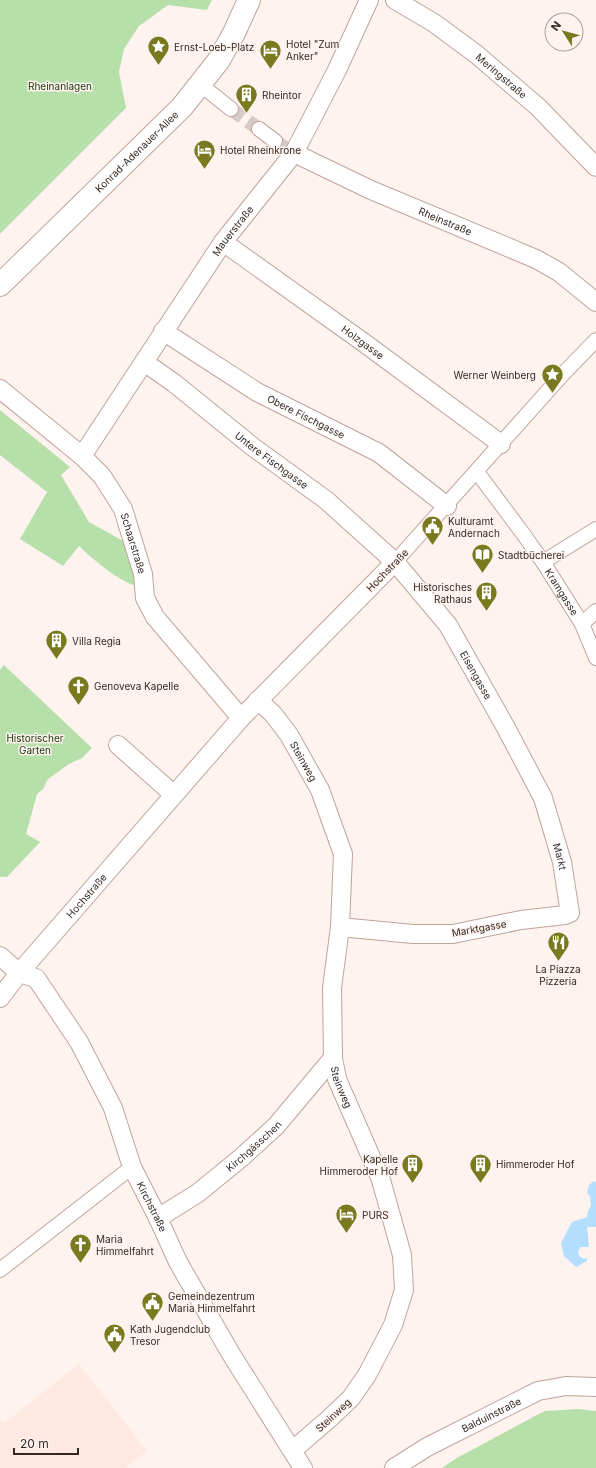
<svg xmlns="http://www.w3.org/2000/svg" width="596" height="1468" font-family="Inter,sans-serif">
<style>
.built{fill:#ffe9e0}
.green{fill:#b6dfaa}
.water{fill:#b3defd}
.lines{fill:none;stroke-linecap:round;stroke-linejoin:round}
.pedestrian-tunnel{stroke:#d6cac6;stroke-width:14;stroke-dasharray:14 7;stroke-linecap:butt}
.pedestrian-casing{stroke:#bfa49a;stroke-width:16}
.minor-casing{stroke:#bfa49a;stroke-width:20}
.tertiary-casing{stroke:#bfa49a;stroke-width:24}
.pedestrian{stroke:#fff;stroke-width:14}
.minor{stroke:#fff;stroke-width:18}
.tertiary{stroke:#fff;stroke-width:22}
.labels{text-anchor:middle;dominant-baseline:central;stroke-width:3;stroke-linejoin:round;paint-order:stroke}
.poi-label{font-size:10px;fill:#332824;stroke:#fff3ef;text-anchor:start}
.street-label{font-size:10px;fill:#332824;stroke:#fff3ef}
.park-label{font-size:10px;fill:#153508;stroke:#fff3ef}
</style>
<rect width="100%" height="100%" fill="#fff3ef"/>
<path class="built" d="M79 1364 147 1451 125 1468H0V1419L4 1423Z"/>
<g class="green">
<path d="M0 0H212L207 10 168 5 139 26 124 49 119 72 126 108 0 234Z"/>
<path d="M0 410 70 467 61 475 89 522 134 547 143 588C120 583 96 562 79 546L63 566 20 539 47 492 0 455Z"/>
<path d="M4 665 92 748 82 758 69 764 48 779 43 789 37 794 26 834 40 842 7 877H0V670Z"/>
<path d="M579 1409 596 1411V1468H442L455 1459 535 1416 545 1411Z"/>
</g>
<path class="water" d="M594 1181 596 1182V1227H587L589 1247H581L578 1251 579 1256 584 1259 587 1258V1261L576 1267 564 1256 561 1243 572 1222 587 1217 588 1211 591 1206 590 1196 587 1193 589 1185Z"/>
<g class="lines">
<g class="pedestrian-tunnel">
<path d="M231 109 259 129"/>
<path d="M275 141 288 150"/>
</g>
<defs>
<g id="pedestrian">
<path d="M201 85 231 109"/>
<path d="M259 129 275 141"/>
<path id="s1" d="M477 472 524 535 543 562 582 624 596 658"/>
<path d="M395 562 563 374 596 340"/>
<path d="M543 562 596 529"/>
<path d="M582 624 596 611"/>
<path d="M0 1270 132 1167"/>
</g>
<g id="minor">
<path id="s2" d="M395 0 434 23 476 54 538 107 596 167"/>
<path id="s3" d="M294 153 371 190 536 259 559 272 596 302"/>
<path id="s4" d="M223 242 363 342 501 444"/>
<path id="s5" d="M163 331 257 392 379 453 447 506"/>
<path id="s6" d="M144 362 174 383 253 447 326 500 395 562 448 625 505 726 543 798 562 862 570 913 565 915 521 920 453 934H413L340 927"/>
<path id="s7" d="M0 389 82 456 102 476 123 509 143 574 145 598 155 617 241 718"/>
<path id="s8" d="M82 456 223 242 294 153 337 70 369 0"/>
<path id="s9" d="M258 700 273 714 289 735 320 790 343 854 340 927 332 988 333 1058 337 1079 381 1180 402 1255 404 1290 393 1325 367 1375 351 1398 330 1418 293 1450"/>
<path d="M118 745 173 794"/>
<path id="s10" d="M0 956 19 973 36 978 79 1042 113 1108 132 1167 158 1218 178 1262 231 1354 303 1468"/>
<path id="s11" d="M0 998 19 973 241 718 395 562"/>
<path id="s12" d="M158 1218 198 1193 242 1157 276 1126 333 1058"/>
<path id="s13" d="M394 1468 427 1447 538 1391 566 1386 596 1387"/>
</g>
<g id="tertiary">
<path id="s14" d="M0 285 182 107 219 60 234 33 249 0"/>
</g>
</defs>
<use href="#pedestrian" class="pedestrian-casing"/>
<use href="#minor" class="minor-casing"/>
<use href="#tertiary" class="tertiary-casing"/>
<use href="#pedestrian" class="pedestrian"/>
<use href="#minor" class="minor"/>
<use href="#tertiary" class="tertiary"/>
</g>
<defs>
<symbol id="sight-pin" viewBox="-11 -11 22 30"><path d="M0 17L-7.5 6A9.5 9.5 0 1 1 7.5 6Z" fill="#797920" stroke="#fff3ef"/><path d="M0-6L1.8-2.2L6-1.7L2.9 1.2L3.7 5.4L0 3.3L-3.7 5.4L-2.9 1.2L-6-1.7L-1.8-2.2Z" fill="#fff"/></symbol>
<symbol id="hotel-pin" viewBox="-11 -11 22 30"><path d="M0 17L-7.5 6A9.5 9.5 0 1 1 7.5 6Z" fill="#797920" stroke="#fff3ef"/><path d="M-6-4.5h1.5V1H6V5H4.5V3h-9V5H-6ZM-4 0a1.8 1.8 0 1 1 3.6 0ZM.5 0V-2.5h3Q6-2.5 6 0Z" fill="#fff"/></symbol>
<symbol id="building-pin" viewBox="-11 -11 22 30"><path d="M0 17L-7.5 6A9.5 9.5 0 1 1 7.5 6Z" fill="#797920" stroke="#fff3ef"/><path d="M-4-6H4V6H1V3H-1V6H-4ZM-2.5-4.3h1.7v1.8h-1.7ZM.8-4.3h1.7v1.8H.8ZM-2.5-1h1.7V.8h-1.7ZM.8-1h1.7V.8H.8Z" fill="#fff"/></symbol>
<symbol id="civic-pin" viewBox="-11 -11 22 30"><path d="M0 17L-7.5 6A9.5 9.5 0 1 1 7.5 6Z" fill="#797920" stroke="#fff3ef"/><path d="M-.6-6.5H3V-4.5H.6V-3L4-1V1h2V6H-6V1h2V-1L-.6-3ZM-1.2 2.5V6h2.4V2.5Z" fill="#fff"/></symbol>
<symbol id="library-pin" viewBox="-11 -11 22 30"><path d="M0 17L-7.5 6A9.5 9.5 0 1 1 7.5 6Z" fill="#797920" stroke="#fff3ef"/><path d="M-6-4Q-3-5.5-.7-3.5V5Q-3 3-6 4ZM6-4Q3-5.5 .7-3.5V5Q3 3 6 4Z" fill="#fff"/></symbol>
<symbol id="church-pin" viewBox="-11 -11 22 30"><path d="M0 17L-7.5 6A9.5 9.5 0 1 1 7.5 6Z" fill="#797920" stroke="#fff3ef"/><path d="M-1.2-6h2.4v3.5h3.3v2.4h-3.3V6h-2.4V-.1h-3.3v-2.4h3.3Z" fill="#fff"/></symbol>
<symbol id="restaurant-pin" viewBox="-11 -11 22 30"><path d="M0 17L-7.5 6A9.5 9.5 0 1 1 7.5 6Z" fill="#797920" stroke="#fff3ef"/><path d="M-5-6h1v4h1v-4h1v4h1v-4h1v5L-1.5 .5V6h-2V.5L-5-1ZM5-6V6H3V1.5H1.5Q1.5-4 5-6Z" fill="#fff"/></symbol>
</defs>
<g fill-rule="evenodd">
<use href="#sight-pin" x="146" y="34" width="25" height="34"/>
<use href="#hotel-pin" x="258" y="38" width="25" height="34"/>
<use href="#building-pin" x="234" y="82" width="25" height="34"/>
<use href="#hotel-pin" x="192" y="138" width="25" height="34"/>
<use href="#sight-pin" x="540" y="362" width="25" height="34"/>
<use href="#civic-pin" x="420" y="514" width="25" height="34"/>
<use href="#library-pin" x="470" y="542" width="25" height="34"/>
<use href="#building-pin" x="474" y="580" width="25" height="34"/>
<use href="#building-pin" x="44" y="628" width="25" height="34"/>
<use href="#church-pin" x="66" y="674" width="25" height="34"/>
<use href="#restaurant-pin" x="546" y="930" width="25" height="34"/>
<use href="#building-pin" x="468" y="1152" width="25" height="34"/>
<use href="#building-pin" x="400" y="1152" width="25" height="34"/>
<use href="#hotel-pin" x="334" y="1202" width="25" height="34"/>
<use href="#church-pin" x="68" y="1232" width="25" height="34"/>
<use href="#civic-pin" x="140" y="1290" width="25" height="34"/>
<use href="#civic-pin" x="102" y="1322" width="25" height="34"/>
</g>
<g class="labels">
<g class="poi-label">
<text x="286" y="44">Hotel "Zum<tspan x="286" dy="12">Anker"</tspan></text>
<text x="174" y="47">Ernst-Loeb-Platz</text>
<text x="262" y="95">Rheintor</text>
<text x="220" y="150">Hotel Rheinkrone</text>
<text x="536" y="375" text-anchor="end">Werner Weinberg</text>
<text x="448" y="521">Kulturamt<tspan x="448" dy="12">Andernach</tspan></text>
<text x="498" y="555">Stadtbücherei</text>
<text x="472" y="587" text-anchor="end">Historisches<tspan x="472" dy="12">Rathaus</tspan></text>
<text x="72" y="641">Villa Regia</text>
<text x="94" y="686">Genoveva Kapelle</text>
<text x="558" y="969" text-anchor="middle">La Piazza<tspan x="558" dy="12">Pizzeria</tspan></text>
<text x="398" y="1159" text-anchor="end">Kapelle<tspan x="398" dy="12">Himmeroder Hof</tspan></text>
<text x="496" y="1164">Himmeroder Hof</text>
<text x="362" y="1215">PURS</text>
<text x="96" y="1239">Maria<tspan x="96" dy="12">Himmelfahrt</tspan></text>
<text x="168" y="1296">Gemeindezentrum<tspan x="168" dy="12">Maria Himmelfahrt</tspan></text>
<text x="130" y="1329">Kath Jugendclub<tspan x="130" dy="12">Tresor</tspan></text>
</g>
<g class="street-label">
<text stroke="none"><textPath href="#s2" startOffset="131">Meringstraße</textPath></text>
<text stroke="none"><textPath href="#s14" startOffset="191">Konrad-Adenauer-Allee</textPath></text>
<text stroke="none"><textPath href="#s3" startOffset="166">Rheinstraße</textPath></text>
<text stroke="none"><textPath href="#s8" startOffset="271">Mauerstraße</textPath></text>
<text stroke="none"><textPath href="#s4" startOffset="172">Holzgasse</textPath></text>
<text stroke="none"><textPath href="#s5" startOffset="167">Obere Fischgasse</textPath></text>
<text stroke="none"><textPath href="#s6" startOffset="161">Untere Fischgasse</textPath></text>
<text stroke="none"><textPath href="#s7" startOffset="209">Schaarstraße</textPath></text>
<text transform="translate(387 570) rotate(-46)">Hochstraße</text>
<text stroke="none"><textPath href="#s1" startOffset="147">Kramgasse</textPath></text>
<text stroke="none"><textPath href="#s6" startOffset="461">Eisengasse</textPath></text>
<text stroke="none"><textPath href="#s9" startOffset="77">Steinweg</textPath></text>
<text stroke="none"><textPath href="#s6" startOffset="662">Markt</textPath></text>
<text stroke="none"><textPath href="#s11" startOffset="134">Hochstraße</textPath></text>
<text transform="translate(479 928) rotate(-10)">Marktgasse</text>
<text stroke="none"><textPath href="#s9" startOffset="413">Steinweg</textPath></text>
<text stroke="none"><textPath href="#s12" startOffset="120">Kirchgässchen</textPath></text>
<text stroke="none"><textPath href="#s10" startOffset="301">Kirchstraße</textPath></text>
<text stroke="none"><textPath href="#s13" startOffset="111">Balduinstraße</textPath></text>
<text transform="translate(333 1415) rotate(-43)">Steinweg</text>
</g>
<g class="park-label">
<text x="60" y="86">Rheinanlagen</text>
<text x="35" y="738">Historischer<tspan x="35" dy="12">Garten</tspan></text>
</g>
</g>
<g transform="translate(564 32) rotate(306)"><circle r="19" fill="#fff3ef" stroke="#ada29e"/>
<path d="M0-3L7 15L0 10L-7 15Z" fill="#797920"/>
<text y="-6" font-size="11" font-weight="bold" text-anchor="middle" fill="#332824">N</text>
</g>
<path d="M14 1448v6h64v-6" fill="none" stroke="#332824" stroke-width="2"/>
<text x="20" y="1448" font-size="12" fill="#332824" stroke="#fff3ef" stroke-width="3" paint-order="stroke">20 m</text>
</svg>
